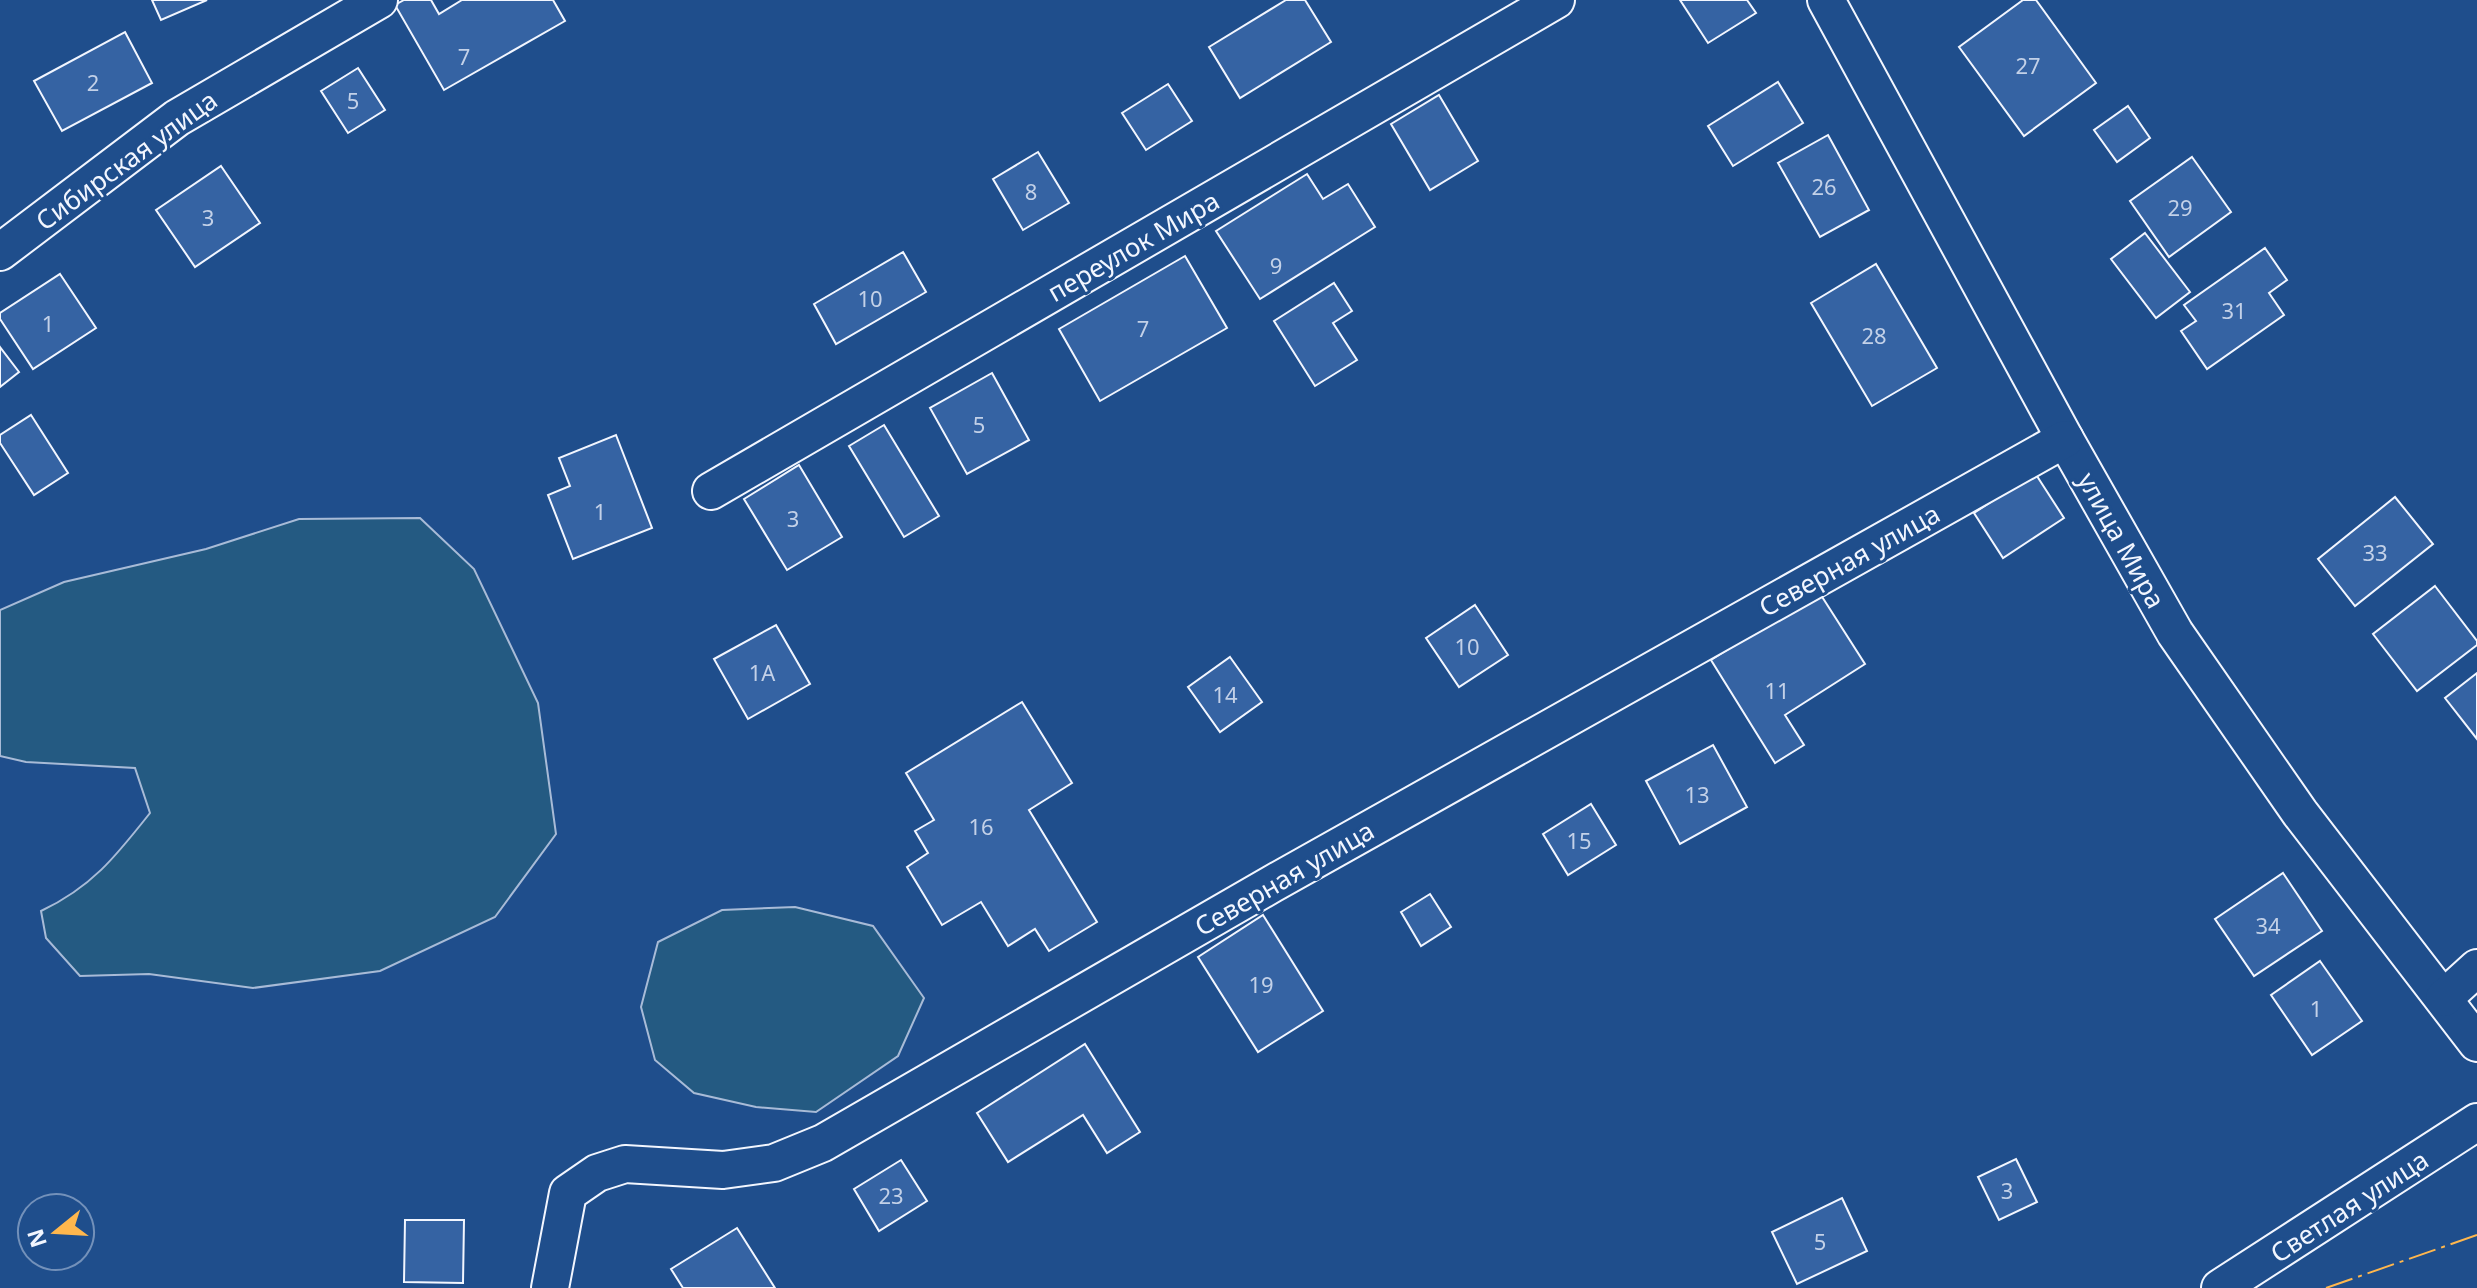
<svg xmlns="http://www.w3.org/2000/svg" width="2477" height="1288" font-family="'Noto Sans',sans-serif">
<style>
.green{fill:#245a82;stroke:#a8bbd7;stroke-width:2}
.building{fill:#3563a3;stroke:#f2f6ff;stroke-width:2}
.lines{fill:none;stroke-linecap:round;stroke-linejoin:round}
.street-casing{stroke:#f2f6ff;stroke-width:40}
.street{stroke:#1f4e8c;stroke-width:36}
.power{stroke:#ffb74d;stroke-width:2;stroke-dasharray:28 6 4 6;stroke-linecap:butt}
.labels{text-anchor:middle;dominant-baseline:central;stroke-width:6;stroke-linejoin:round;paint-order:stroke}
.number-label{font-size:22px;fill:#c3d1e8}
.street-label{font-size:26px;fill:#f2f6ff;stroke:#1f4e8c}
</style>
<rect width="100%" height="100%" fill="#1f4e8c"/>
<g class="green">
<path d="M420 518 474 569 538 703 556 834 495 917 380 971 253 988 149 974 80 976 46 938 41 911C92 887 116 856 150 813L135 768 26 762 0 756V610L64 582 206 549 299 519Z"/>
<path d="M795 907 873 926 924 998 898 1056 816 1112 756 1107 694 1093 655 1060 641 1007 658 942 722 910Z"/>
</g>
<g class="building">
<path d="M152 0H207L161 20Z"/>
<path d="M404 0H431L439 14 462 0H553L565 21 444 90 395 5Z"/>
<path d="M1286 0H1305L1331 42 1240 98 1209 47Z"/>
<path d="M1680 0H1747L1756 13 1708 43Z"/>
<path d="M2023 0H2036L2096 83 2024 136 1959 47Z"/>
<path d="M125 32 152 83 62 131 34 81Z"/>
<path d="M358 68 385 110 348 133 321 91Z"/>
<path d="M1778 82 1803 123 1733 166 1708 126Z"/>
<path d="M1168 84 1192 121 1146 150 1122 113Z"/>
<path d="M1439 95 1478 161 1430 190 1391 124Z"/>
<path d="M2128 106 2150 138 2117 162 2094 130Z"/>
<path d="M1828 135 1869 210 1820 237 1778 163Z"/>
<path d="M1038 152 1069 203 1023 230 993 179Z"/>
<path d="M2192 157 2231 212 2169 257 2130 201Z"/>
<path d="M221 166 260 223 195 267 156 210Z"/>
<path d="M1307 174 1323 199 1348 184 1375 227 1260 299 1216 231Z"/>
<path d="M2145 233 2190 292 2156 318 2111 259Z"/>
<path d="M2265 248 2287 280 2269 293 2284 315 2207 369 2181 331 2196 321 2184 305Z"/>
<path d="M903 252 926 292 836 344 814 304Z"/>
<path d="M1185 256 1227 328 1100 401 1059 329Z"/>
<path d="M1876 264 1937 368 1872 406 1811 303Z"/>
<path d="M60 274 96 328 33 369 0 319V313Z"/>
<path d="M1334 283 1352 311 1333 323 1357 360 1315 386 1274 321Z"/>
<path d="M0 347 19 372 0 387Z"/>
<path d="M992 373 1029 440 967 474 930 408Z"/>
<path d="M31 415 68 473 34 495 0 443V435Z"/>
<path d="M884 425 939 516 904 537 849 446Z"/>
<path d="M616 435 652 528 573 559 548 495 570 486 559 458Z"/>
<path d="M799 465 842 537 787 570 744 499Z"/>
<path d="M2035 473 2064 518 2003 558 1974 513Z"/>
<path d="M2395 497 2433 544 2355 606 2318 559Z"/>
<path d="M2435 586 2477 641V645L2417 691 2373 634Z"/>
<path d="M1819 592 1865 664 1785 715 1804 745 1775 763 1711 660Z"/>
<path d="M1475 605 1508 655 1459 687 1426 638Z"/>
<path d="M776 625 810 684 748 719 714 659Z"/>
<path d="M1230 657 1262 702 1220 732 1188 687Z"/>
<path d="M2477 673V739L2445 698Z"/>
<path d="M1022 702 1072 783 1029 810 1097 922 1049 951 1035 929 1008 946 981 902 942 925 907 867 928 853 915 831 934 820 906 773Z"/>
<path d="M1713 745 1747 807 1680 844 1646 781Z"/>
<path d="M1591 804 1616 845 1568 875 1543 834Z"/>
<path d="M2283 873 2322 931 2254 976 2215 919Z"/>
<path d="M1430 894 1451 927 1421 946 1401 912Z"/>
<path d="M1263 915 1323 1011 1258 1052 1198 957Z"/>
<path d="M2320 961 2362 1021 2312 1055 2271 995Z"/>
<path d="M1085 1044 1140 1132 1107 1153 1083 1115 1008 1162 977 1113Z"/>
<path d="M2016 1159 2037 1202 1999 1220 1978 1177Z"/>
<path d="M901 1160 927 1201 879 1231 854 1189Z"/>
<path d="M1842 1198 1867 1251 1797 1284 1772 1232Z"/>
<path d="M405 1220H464L463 1283 404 1282Z"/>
<path d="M737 1228 775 1288H683L671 1269Z"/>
</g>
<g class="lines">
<defs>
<g id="street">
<path d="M1826 0 2065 439 2175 633 2300 813 2477 1043"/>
<path d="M0 252 177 118 379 0"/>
<path d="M711 491 1556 0"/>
<path d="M2444 998 2477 968"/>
<path d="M550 1288 568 1193 597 1173 625 1164 723 1170 774 1163 823 1143 1272 884 2065 439"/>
<path d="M2220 1288 2477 1122"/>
</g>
</defs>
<use href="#street" class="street-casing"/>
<use href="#street" class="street"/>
<path class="power" d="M2326 1288 2477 1235"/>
</g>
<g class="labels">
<g class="number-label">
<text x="464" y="56">7</text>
<text x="2028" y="65">27</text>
<text x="93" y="82">2</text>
<text x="353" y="100">5</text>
<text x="1824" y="186">26</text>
<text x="1031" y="191">8</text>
<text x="2180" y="207">29</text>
<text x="208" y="217">3</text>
<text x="1276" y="265">9</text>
<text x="870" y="298">10</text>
<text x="2234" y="310">31</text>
<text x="48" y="323">1</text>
<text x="1143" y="328">7</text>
<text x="1874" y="335">28</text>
<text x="979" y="424">5</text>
<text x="600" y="511">1</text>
<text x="793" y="518">3</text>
<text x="2375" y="552">33</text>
<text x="1467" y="646">10</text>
<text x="762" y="672">1А</text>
<text x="1777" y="690">11</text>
<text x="1225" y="694">14</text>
<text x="1697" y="794">13</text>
<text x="981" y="826">16</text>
<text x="1579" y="840">15</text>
<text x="2268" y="925">34</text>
<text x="1261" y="984">19</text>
<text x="2316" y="1008">1</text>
<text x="2007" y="1190">3</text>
<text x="891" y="1195">23</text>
<text x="1820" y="1241">5</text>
</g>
<g class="street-label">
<text transform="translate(126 160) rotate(-36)">Сибирская улица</text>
<text transform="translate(1133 246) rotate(-30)">переулок Мира</text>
<text transform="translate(2122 540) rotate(61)">улица Мира</text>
<text transform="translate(1849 560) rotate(-29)">Северная улица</text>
<text transform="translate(1284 878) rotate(-30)">Северная улица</text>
<text transform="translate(2349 1206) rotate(-33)">Светлая улица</text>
</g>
</g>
<g transform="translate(56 1232) rotate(252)"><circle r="38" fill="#1f4e8c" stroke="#7391ba" stroke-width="2"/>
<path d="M0-6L14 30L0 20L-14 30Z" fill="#ffb74d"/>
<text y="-12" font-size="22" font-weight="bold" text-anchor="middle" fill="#f2f6ff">N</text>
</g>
</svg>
